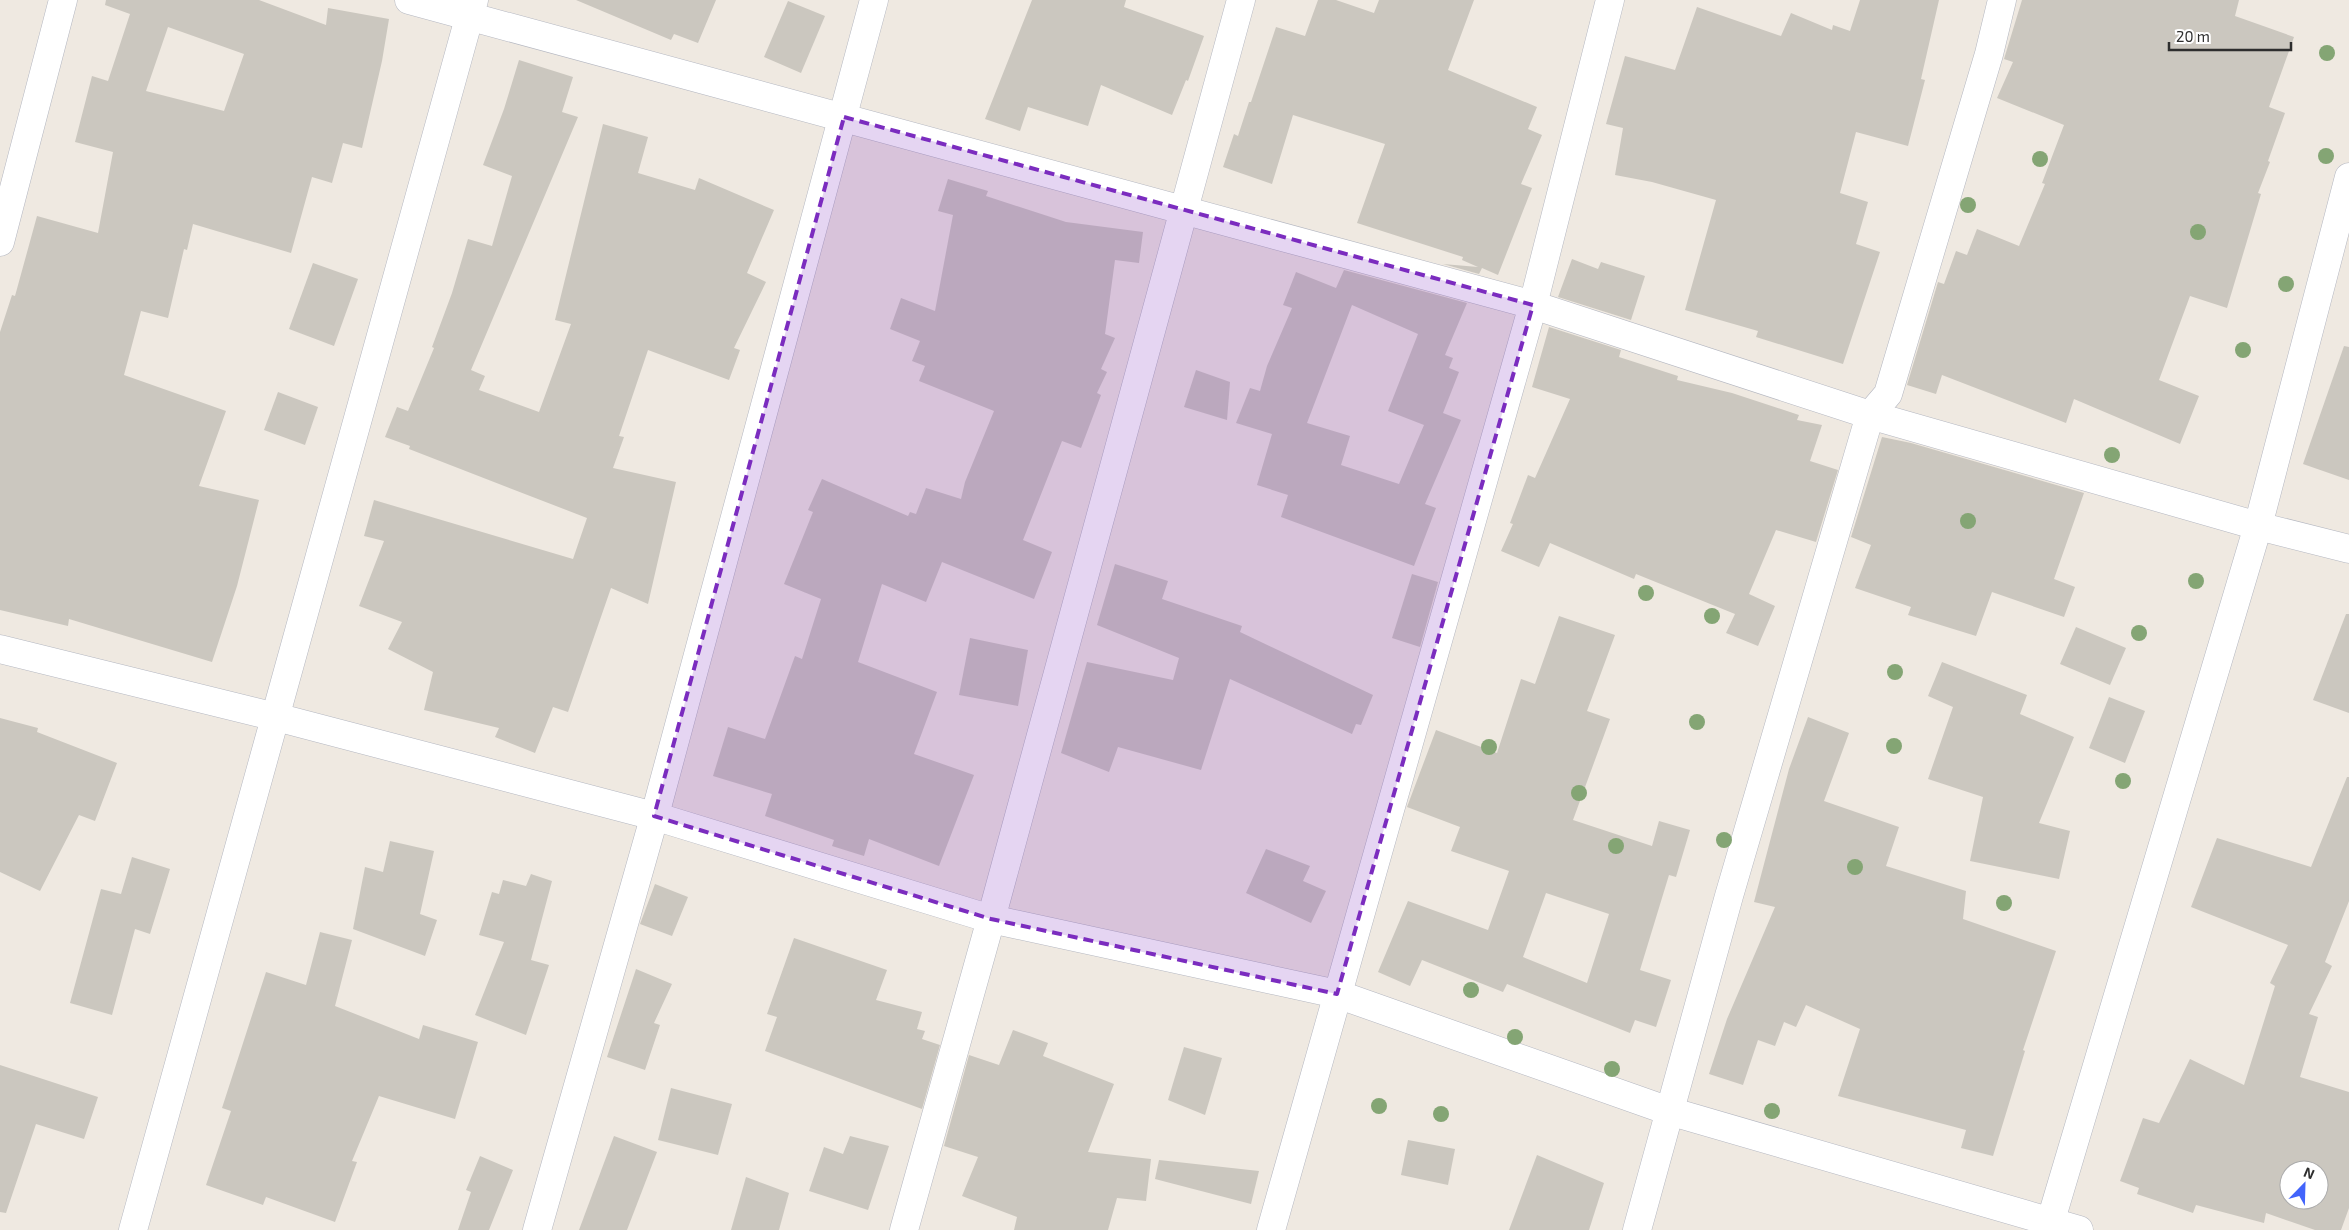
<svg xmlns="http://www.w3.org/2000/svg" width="2349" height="1230" font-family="'Exo 2',sans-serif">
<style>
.building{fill:#cbc7bf;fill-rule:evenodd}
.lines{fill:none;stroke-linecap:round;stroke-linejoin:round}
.minor-casing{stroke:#b4b7c1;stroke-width:29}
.minor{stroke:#fff;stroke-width:28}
.tree{fill:#84a574}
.marked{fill:#7b2cbf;fill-opacity:0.2;stroke:#7b2cbf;stroke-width:4;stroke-dasharray:10 6;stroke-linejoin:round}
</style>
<rect width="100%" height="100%" fill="#efe9e1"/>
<g class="building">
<path d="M106 0H259L326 25 328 8 389 19 382 61 362 148 343 143 332 183 312 177 291 253 193 224 187 250 184 249 168 318 141 311 124 375 226 411 199 486 259 500 237 586 212 662 69 619 68 626 0 610V332L12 295 15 296 37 216 98 233 113 152 75 142 92 76 108 81 130 14 105 5ZM168 27 244 54 224 111 146 91Z"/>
<path d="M576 0H716L698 43 674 34 671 40Z"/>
<path d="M1032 0H1126L1124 7 1204 36 1188 81 1186 80 1172 115 1101 85 1088 126 1028 107 1020 131 985 119Z"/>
<path d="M1318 0H1336L1374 13 1379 0H1474L1448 70 1537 107 1528 129 1542 135 1521 184 1532 188 1498 275 1482 268 1479 274 1443 264 1478 267 1462 260 1463 257 1357 223 1385 144 1293 115 1272 184 1223 167 1234 134 1238 136 1249 102H1251L1276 27 1305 36Z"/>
<path d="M1860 0H1939L1921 79 1925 80 1908 146 1856 132 1840 193 1868 202 1856 244 1880 252 1843 364 1756 337 1758 331 1685 310 1716 200 1652 182 1615 175 1623 128 1606 124 1625 56 1675 70 1697 7 1781 36 1791 13 1832 30 1833 25 1850 31Z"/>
<path d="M2022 0H2239L2235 16 2294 37 2269 107 2285 113 2268 161 2270 162 2258 193 2261 194 2227 308 2190 296 2159 380 2199 396 2180 444 2074 399 2066 423 1942 375 1936 394 1907 385 1938 282 1944 284 1956 251 1967 255 1977 229 2019 246 2045 184 2042 183 2064 125 1997 98 2013 62 2004 59Z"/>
<path d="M788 1 825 16 801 73 764 57Z"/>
<path d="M519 60 573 77 562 112 578 117 471 370 485 376 479 390 539 412 571 324 555 320 603 124 648 137 638 173 695 190 699 178 774 210 747 273 766 282 734 348 740 350 729 380 648 350 619 436 624 437 613 468 676 482 648 604 611 588 568 712 553 707 535 753 495 737 499 728 424 710 433 672 388 649 402 622 359 606 384 541 364 536 374 500 573 559 587 518 409 449 410 446 385 437 397 407 408 411 434 348 432 347 452 293 468 239 492 246 512 176 483 165 504 109Z"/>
<path d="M948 179 988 191 986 196 1066 222 1143 232 1139 263 1115 260 1105 334 1115 338 1101 369 1107 372 1097 393 1101 395 1081 448 1062 441 1023 540 1052 552 1034 599 942 562 926 602 882 584 858 662 937 692 914 754 974 775 939 866 869 839 864 856 832 846 834 840 765 816 772 794 713 776 728 727 765 739 795 656 802 659 821 599 784 584 813 512 808 510 822 479 908 516 910 512 916 514 926 488 961 499 965 482 994 411 919 381 925 366 912 361 920 341 890 329 901 298 935 311 953 215 938 211Z"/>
<path d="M1572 259 1598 269 1601 262 1645 276 1631 320 1558 297Z"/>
<path d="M313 263 358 279 334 346 289 329Z"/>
<path d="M1344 270 1467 303 1445 355 1453 358 1449 368 1459 372 1443 413 1461 420 1425 504 1436 508 1414 566 1281 517 1288 495 1257 485 1272 434 1236 423 1250 388 1260 391 1267 366 1292 308 1283 305 1296 272 1336 288ZM1352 305 1418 334 1388 411 1424 425 1399 484 1341 465 1350 436 1307 423Z"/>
<path d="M1549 327 1621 350 1619 357 1678 376 1677 380 1732 393 1799 415 1797 420 1822 425 1810 461 1838 470 1816 542 1776 530 1749 594 1775 606 1758 646 1726 633 1735 614 1636 574 1634 579 1550 543 1539 567 1501 551 1513 524 1510 523 1528 475 1535 478 1570 399 1532 387Z"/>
<path d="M2344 346 2349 347V480L2303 464Z"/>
<path d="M1196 370 1230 382 1227 420 1184 407Z"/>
<path d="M278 392 318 407 305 445 264 430Z"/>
<path d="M1882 437 1911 443 2084 493 2054 579 2075 587 2064 617 1992 592 1976 636 1908 615 1911 607 1855 588 1871 545 1851 537Z"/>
<path d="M1115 564 1168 581 1162 599 1242 626 1240 632 1373 695 1361 725 1356 724 1352 734 1230 679 1201 770 1118 747 1109 772 1061 753 1087 662 1173 680 1179 658 1097 625Z"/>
<path d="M1412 574 1438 582 1420 647 1392 638Z"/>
<path d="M2346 614H2349V713L2313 700Z"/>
<path d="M1559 616 1615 635 1587 711 1610 719 1573 820 1652 846 1659 821 1690 830 1676 877 1669 875 1640 970 1671 980 1656 1027 1635 1020 1630 1033 1507 984 1503 992 1422 960 1410 986 1378 972 1408 901 1488 930 1509 871 1451 851 1460 827 1407 807 1436 730 1497 753 1521 679 1535 684ZM1546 893 1609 914 1587 983 1523 957Z"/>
<path d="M2076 627 2126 648 2110 685 2060 664Z"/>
<path d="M970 638 1028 650 1018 706 959 695Z"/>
<path d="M1942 662 2027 695 2020 714 2074 737 2039 823 2070 831 2059 879 1970 861 1983 797 1928 779 1953 707 1928 696Z"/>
<path d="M2109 697 2145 711 2125 763 2089 748Z"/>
<path d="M1808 717 1849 733 1824 801 1899 827 1886 866 1966 891 1963 919 2056 951 2023 1050 2025 1051 1993 1156 1961 1148 1966 1130 1838 1096 1860 1029 1806 1005 1796 1027 1784 1022 1775 1046 1758 1040 1743 1085 1709 1074 1727 1019 1775 907 1754 902 1789 769Z"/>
<path d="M0 718 38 728 37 732 117 763 95 821 79 815 40 891 0 872Z"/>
<path d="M2347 777H2349V901L2325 962 2332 966 2309 1014 2318 1017 2300 1077 2349 1092V1208L2341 1230H2315L2266 1213 2264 1223 2196 1205 2193 1213 2137 1194 2139 1188 2120 1181 2143 1118 2159 1123 2190 1059 2244 1085 2275 986 2270 983 2288 945 2191 907 2217 838 2311 867ZM2289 1170H2319V1200H2289Z"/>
<path d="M390 841 434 851 420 914 437 920 425 956 353 929 365 867 383 872Z"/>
<path d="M1266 849 1310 866 1303 881 1326 891 1311 923 1246 893Z"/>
<path d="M132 857 170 869 150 934 135 929 112 1015 70 1003 101 889 121 894Z"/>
<path d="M531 874 552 881 531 960 549 965 526 1035 475 1015 504 942 479 935 492 892 499 894 503 880 526 886Z"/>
<path d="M655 884 688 897 672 936 640 924Z"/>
<path d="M320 932 352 940 335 1006 419 1039 423 1025 478 1042 455 1119 379 1096 352 1161 357 1162 335 1222 266 1197 263 1205 206 1185 231 1111 222 1108 266 972 306 985Z"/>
<path d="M794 938 887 970 876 1000 922 1012 917 1029 925 1031 922 1039 940 1045 922 1109 765 1051 777 1017 767 1014Z"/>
<path d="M636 969 672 984 654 1023 660 1025 645 1070 607 1057Z"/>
<path d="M1013 1030 1048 1043 1043 1056 1114 1084 1088 1152 1151 1159 1146 1201 1117 1198 1108 1230H1014L1017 1217 962 1196 978 1157 944 1146 969 1055 999 1065Z"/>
<path d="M1184 1047 1222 1058 1205 1115 1168 1100Z"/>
<path d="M0 1065 98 1097 84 1139 36 1124 6 1213 0 1212Z"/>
<path d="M671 1088 732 1104 718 1155 658 1140Z"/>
<path d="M614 1136 657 1152 627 1230H579Z"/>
<path d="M850 1136 889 1146 868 1210 809 1191 824 1147 843 1154Z"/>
<path d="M1408 1140 1455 1149 1448 1185 1401 1175Z"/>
<path d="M1537 1155 1604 1183 1589 1230H1509Z"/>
<path d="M480 1156 513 1170 489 1230H458L471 1192 466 1190Z"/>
<path d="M1159 1160 1259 1171 1251 1204 1155 1179Z"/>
<path d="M746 1177 789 1193 779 1230H731Z"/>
</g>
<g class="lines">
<defs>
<g id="minor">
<path d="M409 0 1533 305 1870 415 2258 526 2349 549"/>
<path d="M0 242 63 0"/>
<path d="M0 649 276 717 654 816 991 919 1337 994 1669 1111 2079 1230"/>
<path d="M133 1230 474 0"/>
<path d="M537 1230 656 811 874 0"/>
<path d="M904 1230 991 919 1241 0"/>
<path d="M1271 1230 1533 305 1610 0"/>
<path d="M1637 1230 1729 896 1870 415 1888 394 1989 54 2002 0"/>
<path d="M2048 1230 2258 526 2349 177"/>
</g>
</defs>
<use href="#minor" class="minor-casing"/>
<use href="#minor" class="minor"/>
</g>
<g class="tree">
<circle cx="2327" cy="53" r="8"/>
<circle cx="2326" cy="156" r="8"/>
<circle cx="2040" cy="159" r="8"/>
<circle cx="1968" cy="205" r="8"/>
<circle cx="2198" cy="232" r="8"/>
<circle cx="2286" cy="284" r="8"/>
<circle cx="2243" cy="350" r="8"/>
<circle cx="2112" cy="455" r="8"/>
<circle cx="1968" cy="521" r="8"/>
<circle cx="2196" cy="581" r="8"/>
<circle cx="1646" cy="593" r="8"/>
<circle cx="1712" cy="616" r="8"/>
<circle cx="2139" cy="633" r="8"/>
<circle cx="1895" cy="672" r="8"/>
<circle cx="1697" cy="722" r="8"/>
<circle cx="1894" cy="746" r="8"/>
<circle cx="1489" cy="747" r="8"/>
<circle cx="2123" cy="781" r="8"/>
<circle cx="1579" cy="793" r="8"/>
<circle cx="1724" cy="840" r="8"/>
<circle cx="1616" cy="846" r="8"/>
<circle cx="1855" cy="867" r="8"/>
<circle cx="2004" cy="903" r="8"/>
<circle cx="1471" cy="990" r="8"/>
<circle cx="1515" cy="1037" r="8"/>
<circle cx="1612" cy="1069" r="8"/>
<circle cx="1379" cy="1106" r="8"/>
<circle cx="1772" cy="1111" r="8"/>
<circle cx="1441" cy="1114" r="8"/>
</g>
<path class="marked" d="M844 117 1533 305 1337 994 991 919 654 816Z"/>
<g transform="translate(2304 1185) rotate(23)"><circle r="24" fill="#ffffff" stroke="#ababab"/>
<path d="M0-4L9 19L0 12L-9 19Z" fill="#4264fb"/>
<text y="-8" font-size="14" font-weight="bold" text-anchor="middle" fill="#2e2e2e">N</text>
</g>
<path d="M2169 42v8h122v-8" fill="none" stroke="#2e2e2e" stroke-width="2.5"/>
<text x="2176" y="42" font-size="15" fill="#2e2e2e" stroke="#ffffff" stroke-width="4" paint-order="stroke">20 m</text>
</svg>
